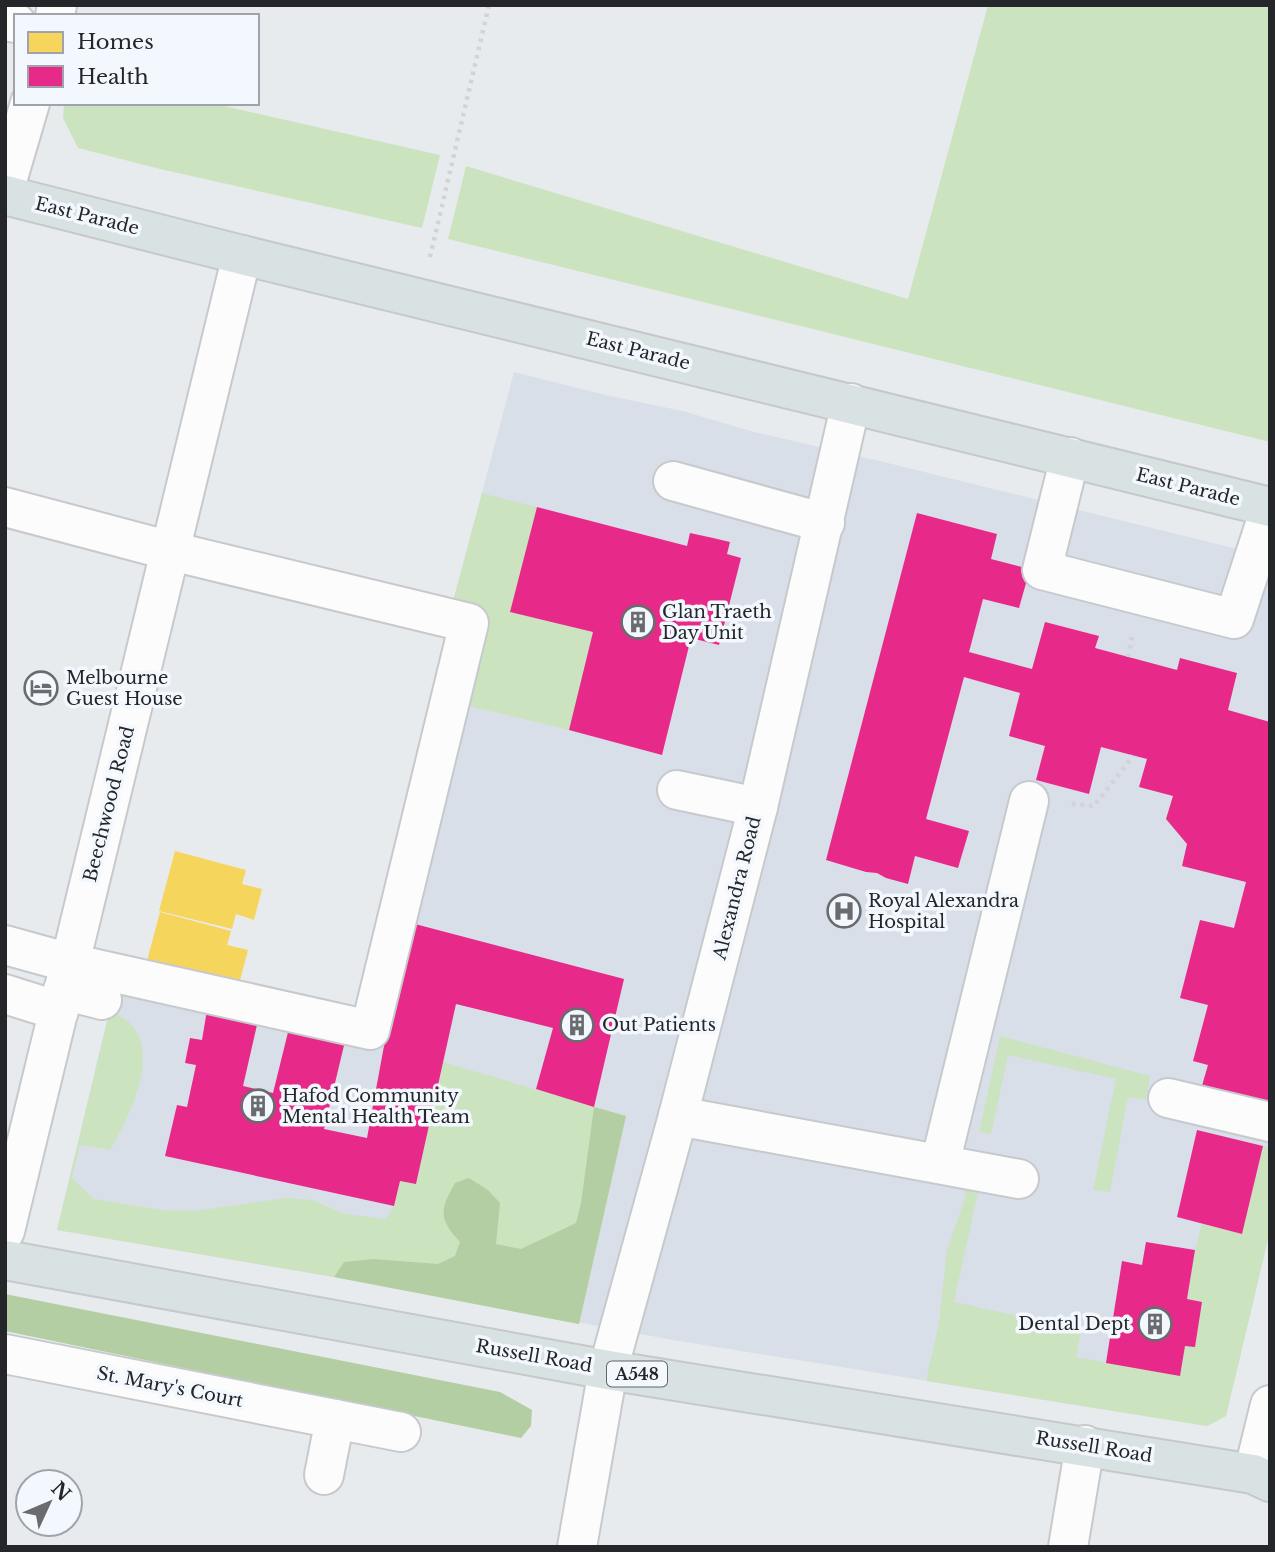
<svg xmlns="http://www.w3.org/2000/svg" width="1275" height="1552" font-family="'Libre Baskerville',serif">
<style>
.built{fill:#d8dfe8}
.green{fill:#cce3c0}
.forest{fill:#b4cea3}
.homes{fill:#f6d55c}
.health{fill:#e7298a}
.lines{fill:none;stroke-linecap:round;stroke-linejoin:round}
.minor-casing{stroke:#c7c9cc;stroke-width:42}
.major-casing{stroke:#c7c8ca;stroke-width:42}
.path{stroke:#d2d3d4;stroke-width:4.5;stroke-dasharray:3.5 5;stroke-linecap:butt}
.minor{stroke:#fcfcfc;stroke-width:38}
.major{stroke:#d8e2e3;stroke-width:38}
.labels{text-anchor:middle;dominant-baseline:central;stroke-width:7;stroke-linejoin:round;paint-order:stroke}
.shield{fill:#f3f7fe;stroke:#626569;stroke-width:2}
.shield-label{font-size:16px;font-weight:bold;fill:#242629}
.street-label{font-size:18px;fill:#242629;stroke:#f3f7fe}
.poi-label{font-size:18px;fill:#242629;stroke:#f3f7fe;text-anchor:start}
</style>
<rect width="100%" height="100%" fill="#e8ebee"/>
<path class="built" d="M514 372 610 396 683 411 754 432 888 463 1270 557V1231L1226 1416 1207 1426 673 1340 334 1277 57 1230 116 982 384 1046 415 924 451 609Z"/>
<g class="green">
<path d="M988 5H1270V442L448 239 466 166 908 299Z"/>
<path d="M64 103H211L440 155 422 228 160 169 78 148 63 118Z"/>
<path d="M482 493 537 507 510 611 593 632 569 730 465 705 451 609Z"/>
<path d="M110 1010C116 1014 124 1018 129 1022 162 1053 128 1119 110 1150L80 1145 72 1178 94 1199 162 1210 195 1211 286 1198 312 1200 345 1214 386 1219 394 1206 400 1181 416 1184 443 1062 626 1116 579 1324 334 1277 57 1230Z"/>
<path d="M1000 1036 1150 1076 1146 1100 1128 1097 1110 1192 1093 1190 1116 1079 1008 1055 991 1134 979 1132Z"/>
<path d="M1263 1146 1270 1148V1231L1226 1416 1207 1426 926 1381 939 1323 947 1250 964 1201 969 1175 981 1179 954 1302 1081 1330 1076 1357 1180 1376 1185 1346 1195 1347 1202 1302 1187 1299 1195 1250 1202 1224 1242 1234Z"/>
</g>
<g class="forest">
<path d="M594 1107 626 1116 579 1324 334 1277 344 1262 373 1259 438 1264 455 1256 460 1242C438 1219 440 1209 455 1183L469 1178 488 1190 500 1203 496 1244 521 1249 576 1223 581 1203Z"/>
<path d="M5 1294 500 1392 532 1410 531 1426 521 1438 5 1331Z"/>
</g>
<g class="homes">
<path d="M175 851 246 870 242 884 262 889 254 920 236 914 232 929 159 911Z"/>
<path d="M160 912 231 931 227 945 248 950 240 980 221 976 217 991 144 972Z"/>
</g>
<g class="health">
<path d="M537 507 687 546 690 533 713 538 730 542 727 554 741 558 719 645 691 638 662 755 569 730 593 632 510 612Z"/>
<path d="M917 513 997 534 991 559 1030 569 1019 608 983 599 969 652 1032 669 1045 622 1099 636 1095 648 1177 670 1180 658 1237 673 1228 710 1270 722V1108L1201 1089 1208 1065 1193 1061 1208 1005 1180 998 1200 920 1234 928 1246 882 1182 866 1187 844 1166 819 1173 796 1139 787 1147 759 1101 747 1089 794 1036 780 1045 746 1009 736 1020 693 964 677 926 819 969 831 958 868 915 856 908 884 886 878 877 873 866 872 826 860Z"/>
<path d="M415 924 624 979 594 1107 536 1089 553 1028 456 1004 416 1184 400 1181 394 1206 165 1156 177 1105 187 1107 196 1065 185 1063 190 1038 202 1040 208 1004 259 1016 243 1086 273 1093 290 1024 346 1037 324 1129 367 1138 384 1046Z"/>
<path d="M1197 1130 1263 1146 1242 1234 1177 1217Z"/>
<path d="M1146 1242 1195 1250 1187 1299 1202 1302 1195 1347 1185 1346 1180 1376 1106 1363 1122 1261 1142 1265Z"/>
</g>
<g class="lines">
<defs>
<g id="minor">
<path d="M55 16 57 5"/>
<path d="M5 21 16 23"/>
<path d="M5 188 30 103"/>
<path d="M1070 457 1042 570 1234 619 1270 509"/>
<path d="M673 481 825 523"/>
<path d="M5 507 171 551 469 623 370 1030 70 963 5 945"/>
<path d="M677 790 758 807"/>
<path d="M63 990 102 1000"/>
<path d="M5 994 59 1011"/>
<path d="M1168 1098 1270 1122"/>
<path d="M678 1116 1019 1179"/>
<path d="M940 1164 1029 801"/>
<path d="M5 1231 242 255"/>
<path d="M5 1354 401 1432"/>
<path d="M1253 1474 1270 1405"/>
<path d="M324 1475 335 1419"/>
<path d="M577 1547 608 1370 678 1116 758 807 851 403"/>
<path d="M1068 1547 1085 1445"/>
</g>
<g id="major">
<path d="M5 195 242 255 1270 507"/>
<path d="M5 1260 608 1370 1253 1474 1270 1482"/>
</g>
</defs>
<use href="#minor" class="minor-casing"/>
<use href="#major" class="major-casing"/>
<g class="path">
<path d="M430 257 489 5"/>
<path d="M1128 657 1132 637"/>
<path d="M1072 804 1094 806 1133 756"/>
</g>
<use href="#minor" class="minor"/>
<use href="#major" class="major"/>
</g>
<defs>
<symbol id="building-ring" viewBox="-11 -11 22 22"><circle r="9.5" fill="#f3f7fe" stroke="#696b6e" stroke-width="1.5"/><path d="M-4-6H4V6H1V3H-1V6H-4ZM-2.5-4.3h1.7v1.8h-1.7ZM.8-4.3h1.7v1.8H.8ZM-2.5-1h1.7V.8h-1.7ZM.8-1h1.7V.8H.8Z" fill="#696b6e"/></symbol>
<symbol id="hotel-ring" viewBox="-11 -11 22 22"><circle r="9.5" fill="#f3f7fe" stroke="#696b6e" stroke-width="1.5"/><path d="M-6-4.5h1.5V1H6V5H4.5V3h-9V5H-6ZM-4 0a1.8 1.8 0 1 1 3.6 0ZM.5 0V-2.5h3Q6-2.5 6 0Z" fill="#696b6e"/></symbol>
<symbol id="hospital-ring" viewBox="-11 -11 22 22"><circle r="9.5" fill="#f3f7fe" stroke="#696b6e" stroke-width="1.5"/><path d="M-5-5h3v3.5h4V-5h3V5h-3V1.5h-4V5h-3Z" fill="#696b6e"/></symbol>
</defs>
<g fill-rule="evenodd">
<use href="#building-ring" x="619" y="603" width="38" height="38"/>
<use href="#hotel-ring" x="22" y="669" width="38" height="38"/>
<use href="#hospital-ring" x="825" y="892" width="38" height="38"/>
<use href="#building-ring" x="558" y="1006" width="38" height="38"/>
<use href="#building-ring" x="239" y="1087" width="38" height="38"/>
<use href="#building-ring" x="1136" y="1305" width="38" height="38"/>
</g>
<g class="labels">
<rect class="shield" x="607" y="1361.5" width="60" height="25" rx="5"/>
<g class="shield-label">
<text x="637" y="1374">A548</text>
</g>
<g class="street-label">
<text transform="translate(87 216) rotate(14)">East Parade</text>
<text transform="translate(638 351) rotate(14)">East Parade</text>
<text transform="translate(1188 487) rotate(14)">East Parade</text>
<text transform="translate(109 804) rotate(-76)">Beechwood Road</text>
<text transform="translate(737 888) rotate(-76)">Alexandra Road</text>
<text transform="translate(534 1356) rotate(10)">Russell Road</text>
<text transform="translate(170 1387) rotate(11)">St. Mary's Court</text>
<text transform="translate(1094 1447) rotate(9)">Russell Road</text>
</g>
<g class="poi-label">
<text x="662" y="612">Glan Traeth<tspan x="662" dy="21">Day Unit</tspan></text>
<text x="66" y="678">Melbourne<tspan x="66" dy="21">Guest House</tspan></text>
<text x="868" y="901">Royal Alexandra<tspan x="868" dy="21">Hospital</tspan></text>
<text x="602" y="1025">Out Patients</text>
<text x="282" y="1096">Hafod Community<tspan x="282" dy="21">Mental Health Team</tspan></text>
<text x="1130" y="1324" text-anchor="end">Dental Dept</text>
</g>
</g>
<rect width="1275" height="1552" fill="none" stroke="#242629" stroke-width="14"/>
<rect x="14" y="14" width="245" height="91" fill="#f3f7fe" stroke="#a0a3a9" stroke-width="2"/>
<rect x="28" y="32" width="35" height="21" fill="#f6d55c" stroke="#a0a3a9" stroke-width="2"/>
<text x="77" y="49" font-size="21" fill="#242629">Homes</text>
<rect x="28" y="66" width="35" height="21" fill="#e7298a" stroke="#a0a3a9" stroke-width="2"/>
<text x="77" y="84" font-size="21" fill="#242629">Health</text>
<g transform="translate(49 1503) rotate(46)"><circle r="33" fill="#f3f7fe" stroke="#a0a3a9" stroke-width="2"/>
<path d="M0-5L12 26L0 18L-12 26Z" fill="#696b6e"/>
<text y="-10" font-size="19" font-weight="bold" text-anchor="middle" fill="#242629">N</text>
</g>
</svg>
